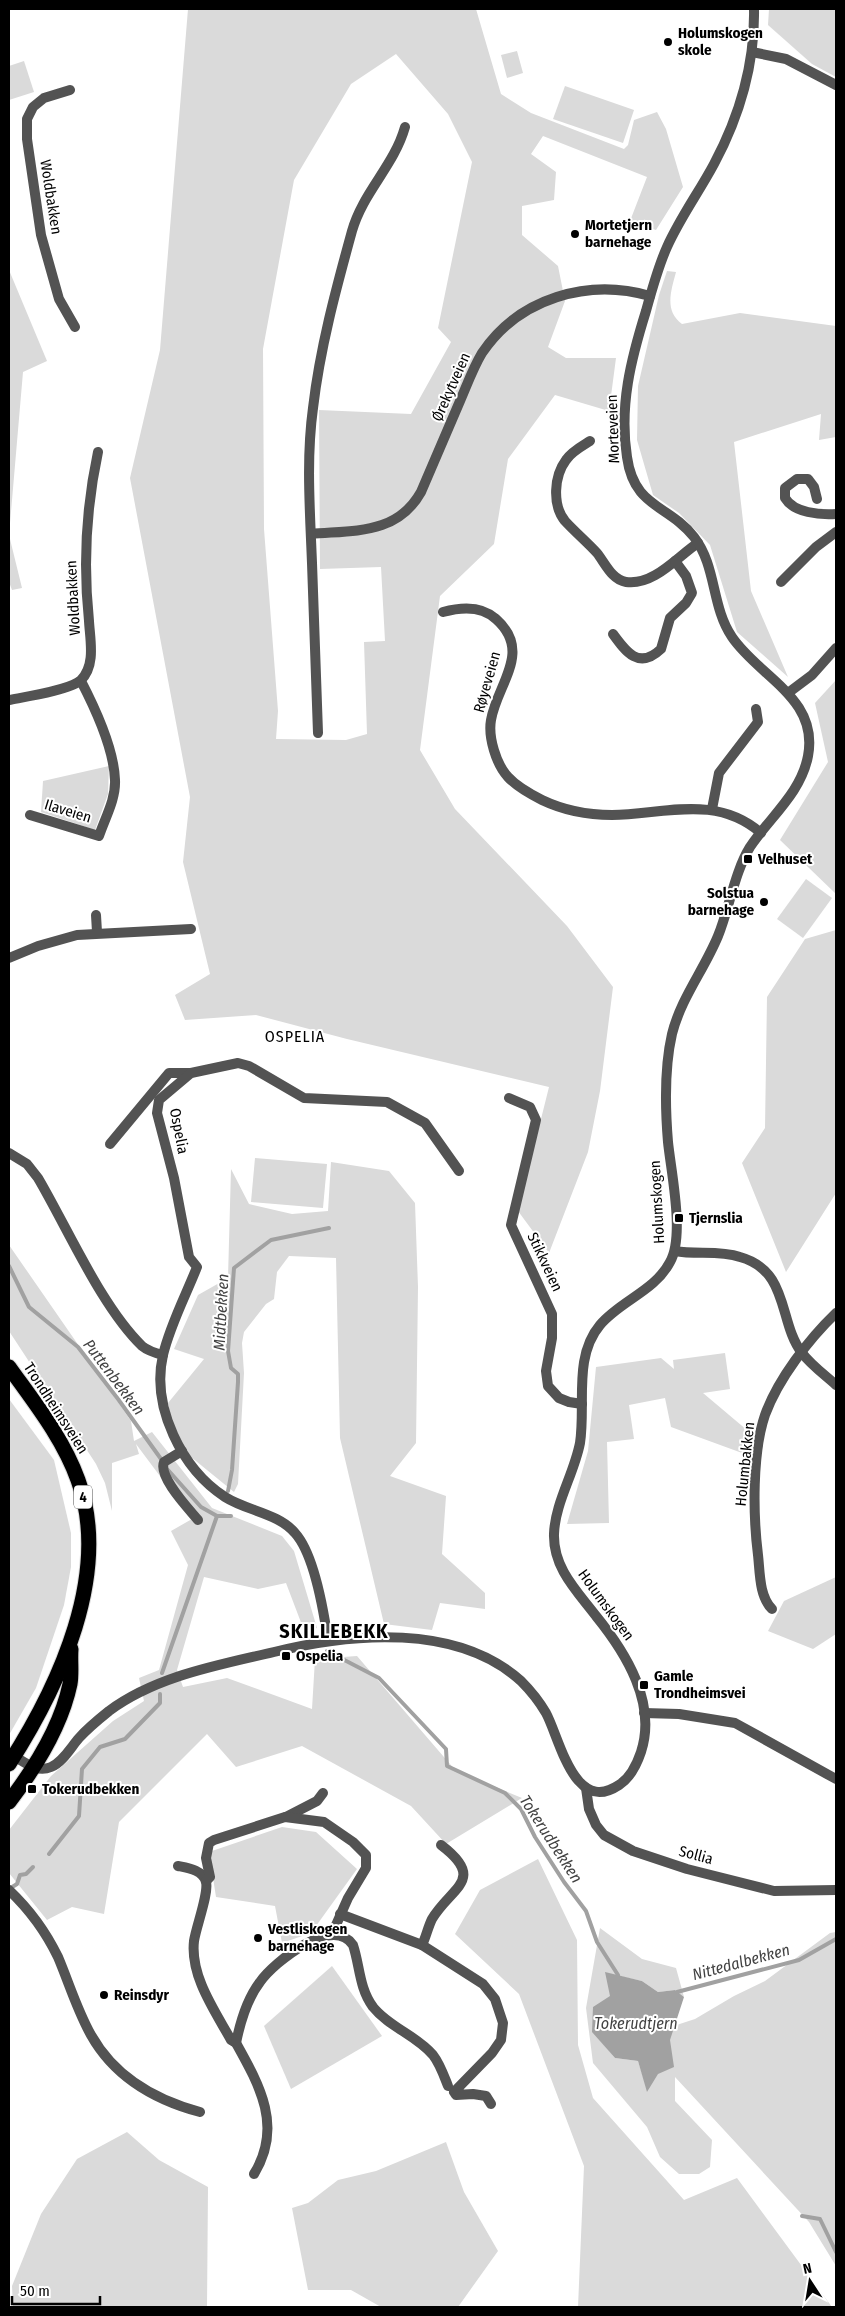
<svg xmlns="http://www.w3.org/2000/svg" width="845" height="2316" font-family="'Fira Sans Condensed',sans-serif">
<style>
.green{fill:#dadada;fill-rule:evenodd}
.water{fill:#a1a1a1}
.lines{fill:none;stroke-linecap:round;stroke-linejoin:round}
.stream{stroke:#a1a1a1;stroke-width:4}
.highway-casing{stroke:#dbdbdb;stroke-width:17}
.street{stroke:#535353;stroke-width:10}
.highway{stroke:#000;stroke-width:15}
.poi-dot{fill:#000;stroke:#fff;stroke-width:2}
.labels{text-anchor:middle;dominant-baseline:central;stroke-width:4;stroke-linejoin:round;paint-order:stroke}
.shield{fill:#fff;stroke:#4c4c4c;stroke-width:1}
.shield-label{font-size:14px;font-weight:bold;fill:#000}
.poi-label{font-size:15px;font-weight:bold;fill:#000;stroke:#fff;text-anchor:start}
.street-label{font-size:15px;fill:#000;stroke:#fff}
.neighbourhood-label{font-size:16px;letter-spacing:1px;fill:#000;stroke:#fff}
.water-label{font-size:16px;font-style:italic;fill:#424242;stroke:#fff}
.district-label{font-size:20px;font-weight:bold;letter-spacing:1px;fill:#000;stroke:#fff}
</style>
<rect width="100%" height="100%" fill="#fff"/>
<g class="green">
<path d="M188 9H476L501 94 531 113 624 149 628 145 634 120 657 112 666 129 683 187 656 230 630 221 647 177 543 136 531 154 556 172 554 200 522 206V235L558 266 565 301 548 347 566 358H616L609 411 555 395 508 459 494 544 440 596 420 750 455 809 567 926 613 987 600 1091 588 1152 549 1253 518 1211 549 1087 347 1039 256 1015 185 1020 175 995 210 974 183 862 190 797 130 478 160 350ZM396 54 448 114 472 162 438 328 451 342 411 414 319 410 320 569 381 567 385 641 364 642 367 734 346 740 276 739 278 711 264 529 263 349 294 180 351 84Z"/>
<path d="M769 9H836V77L812 64 768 25Z"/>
<path d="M517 51 523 73 507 78 501 55Z"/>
<path d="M24 61 34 92 9 100V66Z"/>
<path d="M565 86 634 110 623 143 553 119Z"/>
<path d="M9 270 47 361 23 372 9 535 22 588 12 590 9 582Z"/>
<path d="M667 271 676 272C671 291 664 311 682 324L740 313 836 326V437L819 440 821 414 734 442 751 591 788 677 737 632 710 545 679 513 653 495 637 440 638 386 659 295Z"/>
<path d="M836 680V894L780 840 828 762 815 703Z"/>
<path d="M109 766 108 794 95 830 41 812 43 781Z"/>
<path d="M806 879 832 898 803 938 777 919Z"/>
<path d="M836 930V1193L786 1272 742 1163 765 1128 767 997 805 939Z"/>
<path d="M255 1158 327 1164 323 1208 251 1202Z"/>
<path d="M331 1162 389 1171 415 1203 418 1287 416 1443 390 1476 446 1496 442 1554 485 1593V1609L440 1603 432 1630 384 1624 340 1438 336 1258 289 1256 277 1272 274 1299 266 1304 244 1332 242 1343 244 1373 238 1484 234 1492 191 1457 173 1430 168 1403 204 1359 174 1349 198 1295 228 1278 231 1169 249 1204 292 1214 328 1211Z"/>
<path d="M9 1245 131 1421 134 1441 152 1432 212 1508 282 1536 294 1551 317 1628 305 1633 286 1583 258 1589 204 1577 177 1670 183 1687 227 1678 312 1709 315 1659 357 1656 456 1771 522 1798 446 1844 411 1806 302 1746 236 1767 207 1734 119 1822 104 1914 72 1907 47 1920 9 1873V1830L51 1776 113 1721 144 1701 139 1678 159 1670 188 1565 171 1531 192 1519 136 1444 139 1454 112 1463V1511L105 1483 96 1464 9 1331Z"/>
<path d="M725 1353 730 1389 703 1393 754 1436 753 1457 671 1427 665 1398 629 1405 634 1439 607 1442 609 1523 567 1524 588 1451 596 1367 661 1358 674 1369 673 1360Z"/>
<path d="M9 1399 54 1460 71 1533V1567L64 1605 36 1688 9 1735Z"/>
<path d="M836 1577V1634L813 1649 768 1631 784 1601Z"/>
<path d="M282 1827 316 1832 357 1869 311 1933 282 1943 275 1906 216 1897 209 1852Z"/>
<path d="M538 1859 577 1940 578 2045 593 2098 684 2200 737 2178 832 2307H578L584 2166 519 1994 455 1934 480 1890Z"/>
<path d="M600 1928 642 1959 676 1968 684 1997 675 1990 658 1992 642 1981 606 1973 611 1996 593 2032 615 2058 638 2061 648 2092 652 2033 695 2019 734 1996 765 1981 830 1933 836 1932V2266L809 2222 675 2077V2101L712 2140 710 2167 699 2174H679L660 2157 647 2127 593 2063 586 2008Z"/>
<path d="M332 1966 382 2036 291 2089 264 2026Z"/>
<path d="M127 2132 159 2160 208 2187 207 2307H13L12 2286 41 2214 77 2159Z"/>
<path d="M446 2142 464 2192 498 2251 458 2307H381L351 2290H308L292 2208 308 2203 338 2180 376 2171Z"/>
</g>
<path class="water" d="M605 1972 642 1981 658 1992 675 1990 684 1997 670 2040 674 2067 658 2074 647 2092 638 2061 615 2058 592 2032 593 2007 610 1996Z"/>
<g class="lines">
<g class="stream">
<path d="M9 1266 29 1307 78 1347 118 1399 161 1459"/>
<path d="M168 1470 201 1507 217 1516"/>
<path d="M228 1491 232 1470 238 1382V1374L231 1368 228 1351 234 1268 271 1240 329 1228"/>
<path d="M327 1651 379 1678 446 1749 447 1766 505 1793 521 1809 535 1837 564 1882 586 1911 597 1942 618 1975"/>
<path d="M162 1673 217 1516H231"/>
<path d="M49 1854 79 1816 82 1769 100 1747 125 1739 160 1703V1694"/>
<path d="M9 1889 17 1884 20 1875 26 1874 33 1867"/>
<path d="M677 1992 799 1960 836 1939"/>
<path d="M802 2216 820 2219 836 2252"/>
</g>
<defs>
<g id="highway">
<path d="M9 1367C34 1402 63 1438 78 1480 112 1573 59 1686 9 1764"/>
<path d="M9 1802C35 1768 61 1727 70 1684 72 1673 70 1660 71 1649"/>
</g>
</defs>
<use href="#highway" class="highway-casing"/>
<g class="street">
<path d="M752 52 786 59 836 85"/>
<path d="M70 90 44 98 33 107 27 119V139L41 235 59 299 75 327"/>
<path d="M590 441C582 446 571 452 566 460 554 476 552 505 565 521 575 532 587 542 597 553 605 563 612 580 626 582 654 586 678 556 698 543"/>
<path d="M817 499 814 487 808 479H797L785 488V498C794 513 820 515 836 514"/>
<path d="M311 534C354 530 397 535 421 492 434 462 447 432 460 401 467 385 473 368 482 353 519 298 588 278 650 296"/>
<path d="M781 582 816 547 836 532"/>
<path d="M443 612C461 607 481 605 496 619 533 652 497 684 491 720 488 737 496 764 508 777 517 787 530 794 542 800 563 810 589 815 612 815 665 814 716 794 761 833"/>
<path d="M613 634C626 652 639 670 661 649L670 618 686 603 692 593 686 576 675 561"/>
<path d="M788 693 812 675 836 648"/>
<path d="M9 700C24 697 71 690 81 680 96 665 90 640 89 621 83 564 86 508 98 452"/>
<path d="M318 733C316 677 314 620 312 563 310 511 306 459 313 408 320 348 336 289 352 231 363 192 394 166 405 127"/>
<path d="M712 809 719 773 758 722 756 709"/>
<path d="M30 815 99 836C105 818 116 799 115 780 114 749 95 708 81 681"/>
<path d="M96 915 97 932"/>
<path d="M9 958 38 946 77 935 191 929"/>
<path d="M509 1098 530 1107 536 1120 511 1225 552 1314V1338L546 1371 548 1386 559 1398 569 1402 582 1404"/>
<path d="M110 1144 169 1073H191"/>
<path d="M9 1153 27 1164 38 1178C68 1229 101 1306 142 1346 148 1351 155 1353 163 1355"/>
<path d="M675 1251C696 1255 719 1250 740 1257 790 1271 778 1322 802 1353 811 1365 825 1375 836 1385"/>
<path d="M182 1451 164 1462C158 1477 188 1508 198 1520"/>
<path d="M772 1609C759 1596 760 1572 758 1555 753 1515 752 1453 765 1415 778 1379 809 1339 836 1313"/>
<path d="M328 1641C324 1613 314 1554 295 1533 278 1513 247 1511 225 1497 182 1469 151 1407 163 1355 170 1325 186 1295 197 1267L189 1257 174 1178 157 1113 159 1100 191 1073 238 1063 249 1066 304 1098 387 1102 425 1123 459 1171"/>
<path d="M644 1713 679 1714 735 1723 836 1779"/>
<path d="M14 1756C26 1763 37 1773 51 1767 63 1762 71 1747 79 1738 88 1728 99 1719 109 1711 156 1676 219 1665 274 1652 351 1633 457 1623 521 1681 530 1690 539 1701 546 1713 560 1739 574 1815 619 1785 630 1778 637 1764 641 1752 657 1703 626 1653 596 1616 577 1591 553 1568 554 1534 555 1503 574 1474 580 1443 586 1405 573 1357 600 1325 620 1301 655 1291 670 1262 685 1236 671 1172 668 1142 665 1106 664 1069 672 1034 681 998 704 970 718 936 729 909 735 871 750 847 770 817 801 793 808 756 819 698 759 677 732 637 711 606 717 567 694 537 668 504 634 508 627 457 619 406 631 359 646 311 652 289 658 267 667 247 680 218 699 192 714 164 739 117 755 63 754 9"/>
<path d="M586 1788 589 1809 596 1825 604 1835 633 1851 687 1869 774 1891 836 1890"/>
<path d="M286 1817 317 1801 323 1793"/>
<path d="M178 1866C188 1868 203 1870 206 1882 209 1893 196 1927 194 1941 190 1976 215 2011 231 2040L236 2043C260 2086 283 2127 254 2174"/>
<path d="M206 1881 210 1877 206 1858 209 1843 214 1840 285 1817 324 1822 353 1842 366 1855V1868L348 1898 332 1934"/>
<path d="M9 1890C29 1909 46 1932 58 1957 69 1983 77 2010 91 2035 114 2076 155 2100 200 2112"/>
<path d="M340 1914 422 1945 483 1984 495 1999 503 2023 501 2040 492 2053 454 2092 456 2095 473 2094 486 2096 491 2104"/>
<path d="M422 1945C426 1937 428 1927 432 1919 451 1887 487 1880 441 1845"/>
<path d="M236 2043C240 2023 247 1999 260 1982 274 1962 333 1915 353 1945 360 1966 359 1988 373 2007 389 2027 416 2035 433 2055 440 2064 444 2076 448 2086"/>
</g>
<use href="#highway" class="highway"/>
</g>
<g class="poi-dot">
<circle cx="668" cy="42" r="5"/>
<circle cx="575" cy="234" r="5"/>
<rect x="743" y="854" width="10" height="10" rx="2.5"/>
<circle cx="764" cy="902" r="5"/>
<rect x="674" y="1213" width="10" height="10" rx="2.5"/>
<rect x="281" y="1651" width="10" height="10" rx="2.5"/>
<rect x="639" y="1680" width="10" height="10" rx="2.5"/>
<rect x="27" y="1784" width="10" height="10" rx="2.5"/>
<circle cx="258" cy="1938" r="5"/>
<circle cx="104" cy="1995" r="5"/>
</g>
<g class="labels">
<rect class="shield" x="74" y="1485.5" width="18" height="23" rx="4"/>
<g class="shield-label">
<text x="83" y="1497">4</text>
</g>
<g class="poi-label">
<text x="678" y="33">Holumskogen<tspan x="678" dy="17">skole</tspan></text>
<text x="585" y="225">Mortetjern<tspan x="585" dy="17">barnehage</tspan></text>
<text x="758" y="859">Velhuset</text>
<text x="754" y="893" text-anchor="end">Solstua<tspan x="754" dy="17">barnehage</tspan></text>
<text x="689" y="1218">Tjernslia</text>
<text x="296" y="1656">Ospelia</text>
<text x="654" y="1676">Gamle<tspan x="654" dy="17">Trondheimsvei</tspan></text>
<text x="42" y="1789">Tokerudbekken</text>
<text x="268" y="1929">Vestliskogen<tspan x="268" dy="17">barnehage</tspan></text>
<text x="114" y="1995">Reinsdyr</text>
</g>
<g class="street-label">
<text transform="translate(51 197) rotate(81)">Woldbakken</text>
<text transform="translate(451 387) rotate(-66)">Ørekytveien</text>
<text transform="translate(613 429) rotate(-92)">Morteveien</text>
<text transform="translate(73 598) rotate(-93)">Woldbakken</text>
<text transform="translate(487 682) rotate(-74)">Røyeveien</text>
<text transform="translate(68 811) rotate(17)">Ilaveien</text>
<text transform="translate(179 1131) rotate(79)">Ospelia</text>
<text transform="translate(657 1202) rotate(-93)">Holumskogen</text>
<text transform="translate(545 1262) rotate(65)">Stikkveien</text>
<text transform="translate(56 1408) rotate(57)">Trondheimsveien</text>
<text transform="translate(745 1464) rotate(-84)">Holumbakken</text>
<text transform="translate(606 1605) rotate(54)">Holumskogen</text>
<text transform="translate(696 1855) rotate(15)">Sollia</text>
</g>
<g class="neighbourhood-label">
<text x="295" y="1036">OSPELIA</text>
</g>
<g class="water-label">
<text transform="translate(221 1312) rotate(-87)">Midtbekken</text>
<text transform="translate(114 1377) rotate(53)">Puttenbekken</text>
<text transform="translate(551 1839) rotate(57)">Tokerudbekken</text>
<text transform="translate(741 1962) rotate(-15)">Nittedalbekken</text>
<text x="636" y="2023">Tokerudtjern</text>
</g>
<g class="district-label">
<text x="334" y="1631">SKILLEBEKK</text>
</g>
</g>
<rect width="845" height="2316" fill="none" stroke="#000000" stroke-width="20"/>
<g transform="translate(810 2281) rotate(348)" stroke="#ffffff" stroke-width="4" paint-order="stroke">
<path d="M0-4L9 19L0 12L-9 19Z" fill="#000000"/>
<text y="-8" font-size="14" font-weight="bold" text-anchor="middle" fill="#000000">N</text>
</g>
<path d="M12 2296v8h88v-8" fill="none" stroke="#000000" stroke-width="2.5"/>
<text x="20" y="2296" font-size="15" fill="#000000" stroke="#ffffff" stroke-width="4" paint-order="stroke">50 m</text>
</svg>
